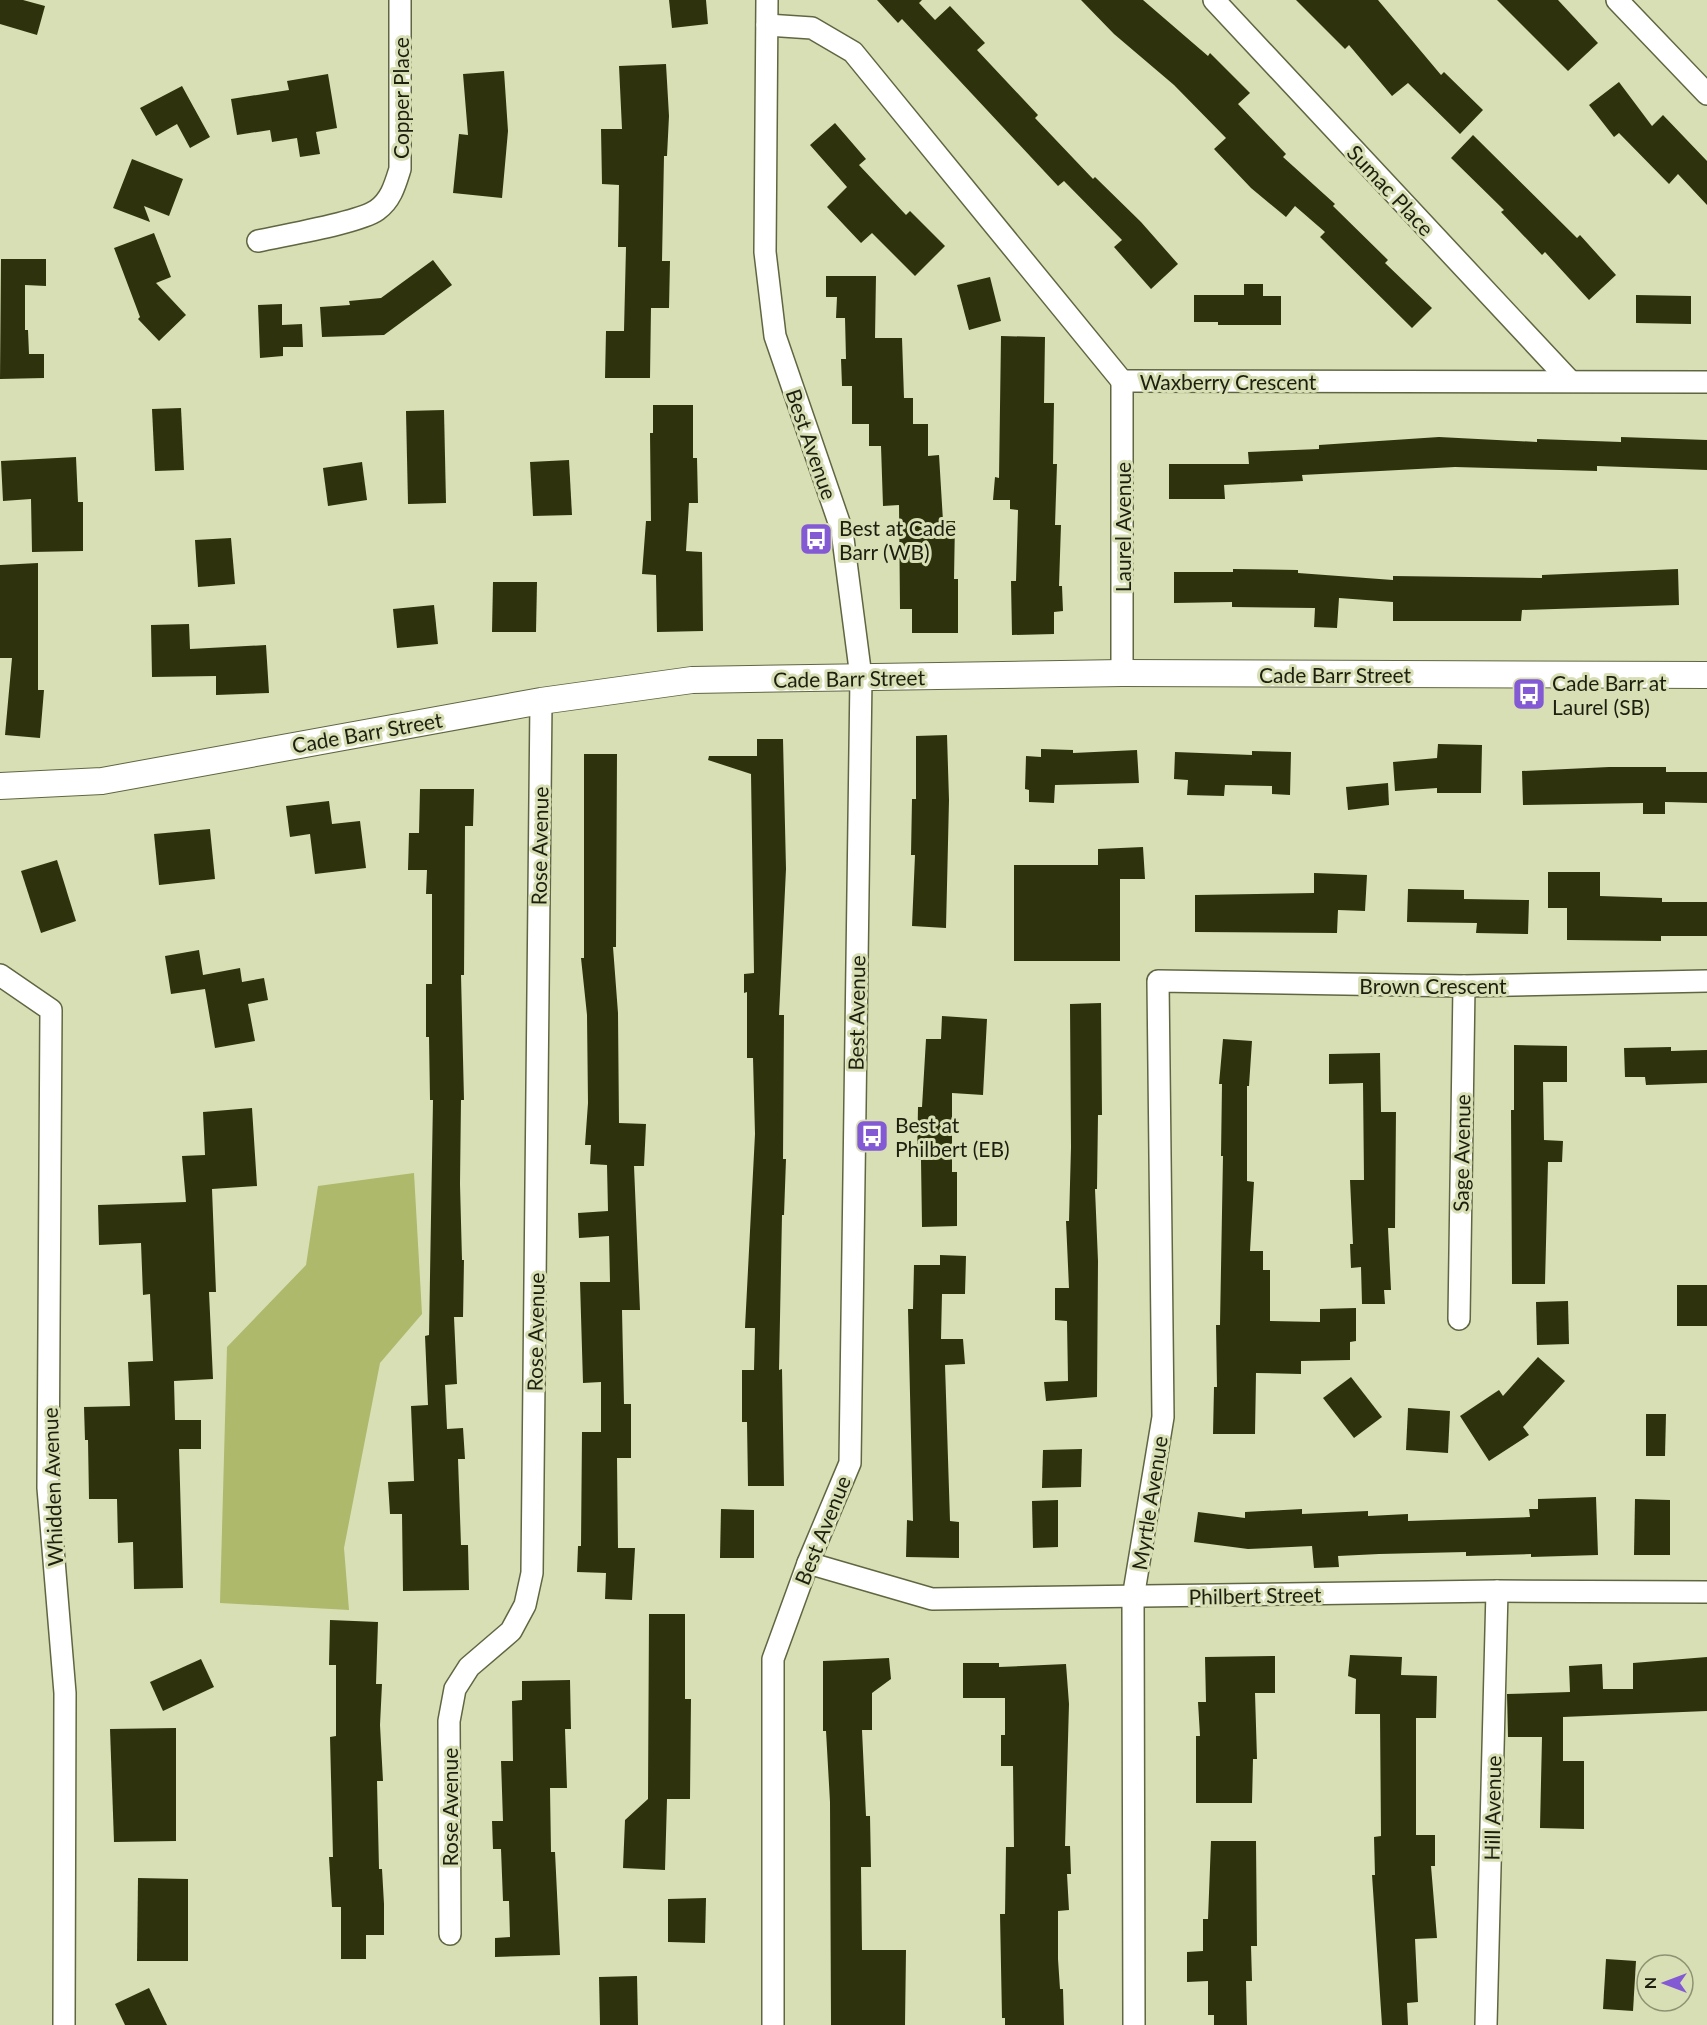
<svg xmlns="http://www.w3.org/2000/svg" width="1707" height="2025" font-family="Lato,sans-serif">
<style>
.green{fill:#aeb96c}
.building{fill:#2e330e}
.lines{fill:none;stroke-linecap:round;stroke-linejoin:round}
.minor-casing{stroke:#606641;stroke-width:24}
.tertiary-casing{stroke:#606641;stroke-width:28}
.minor{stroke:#fff;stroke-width:21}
.tertiary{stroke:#fff;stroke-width:26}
.labels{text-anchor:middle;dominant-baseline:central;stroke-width:6;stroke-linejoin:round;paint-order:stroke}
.street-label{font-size:21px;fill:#1d1f0f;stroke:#d8dfb5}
.poi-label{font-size:21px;fill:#1d1f0f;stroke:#d8dfb5;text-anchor:start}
</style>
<rect width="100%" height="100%" fill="#d8dfb5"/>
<path class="green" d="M414 1173 422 1314 380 1363 344 1548 349 1610 220 1603 227 1347 306 1265 318 1186Z"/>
<g class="building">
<path d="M0 0H23L45 6 37 35 0 24Z"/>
<path d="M669 0H706L708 24 672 28Z"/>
<path d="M877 0H922L919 3 935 20 950 6 985 43 977 50 1038 115 1035 118 1093 179 1095 177 1141 222 1178 264 1151 289 1114 247 1122 240 1064 181 1058 186 902 19 898 23Z"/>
<path d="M1081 0H1143L1208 56 1210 53 1250 93 1238 104 1286 154 1283 157 1335 204 1333 206 1388 260 1385 263 1432 308 1412 328 1320 237 1325 232 1295 206 1286 217 1251 188 1214 149 1226 138 1174 85 1114 34Z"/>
<path d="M1296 0H1378L1441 75 1444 72 1483 110 1460 134 1408 83 1392 96 1349 45 1345 49Z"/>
<path d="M1497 0H1558L1598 43 1568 71Z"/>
<path d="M666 64 669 116 667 156H664L662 261H670L669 308H651L650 378H605L606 331H624L626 247H618L619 185 602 184 601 129H622L619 66Z"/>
<path d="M504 71 508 131 502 198 453 193 459 134 468 135 463 74Z"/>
<path d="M328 74 337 128 316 132 320 154 300 157 297 138 272 142 270 130 237 135 231 99 289 90 287 81Z"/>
<path d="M1619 82 1652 126 1663 115 1707 161V205L1678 174 1669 184 1619 133 1614 137 1589 105Z"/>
<path d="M182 86 210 137 190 148 177 124 156 136 140 108Z"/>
<path d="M835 123 866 159 859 165 906 215 910 211 945 246 915 276 872 233 861 243 827 207 847 187 810 145Z"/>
<path d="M1473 135 1577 238 1580 235 1616 275 1589 300 1545 252 1542 255 1501 212 1504 210 1451 158Z"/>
<path d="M132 159 183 179 169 216 144 206 150 222 113 208Z"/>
<path d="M154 233 171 277 156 283 186 315 159 341 138 319 140 317 114 248Z"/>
<path d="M1 259H46V286L25 285V330H28L29 354H44V378L0 379Z"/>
<path d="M433 260 452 285 384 335 322 337 320 307 350 305 349 301 381 298Z"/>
<path d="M826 276H876L875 338H902L904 398H913V424H928V456L939 455 943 521H955L954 579H958V633H912V609H900L899 505 883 506 881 446H869V424H852V386H842L841 359H846L845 318H836L837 297H826Z"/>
<path d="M990 277 1001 321 969 330 957 285Z"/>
<path d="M1244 284H1263V296H1281V325H1218V322H1194V295H1244Z"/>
<path d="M1636 295 1691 296V324L1636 323Z"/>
<path d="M282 304V325L302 324 303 347H283V356L260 358 258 305Z"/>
<path d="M1001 336 1045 337 1044 403H1054L1053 464H1057L1055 525H1061L1059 586H1062L1063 611 1054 612V634L1012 635 1011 581H1016L1018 510 1010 509V500H993L995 477 999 478Z"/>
<path d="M653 405H693V458H697L698 503H689L686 551 702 552 703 631 657 632 656 575 642 574 646 521H651L650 433H653Z"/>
<path d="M181 408 184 470 155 471 152 409Z"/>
<path d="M444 410 446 503 408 504 406 411Z"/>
<path d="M1439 437 1537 442V439L1621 442V437L1707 440V470L1597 466V471L1455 467 1380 471 1302 475 1303 481 1224 485 1225 499H1169V464H1249L1248 452 1319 449V445Z"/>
<path d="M76 457 78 502H83V551L32 552 31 499 3 501 1 461Z"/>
<path d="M569 460 572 515 533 516 530 462Z"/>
<path d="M362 462 367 500 328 506 323 468Z"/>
<path d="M231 538 235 584 198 587 195 540Z"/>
<path d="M38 563V690H44L40 738 5 735 12 658H0V565Z"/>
<path d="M1233 569 1298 570V573L1393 580V576L1542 578V575L1678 569 1679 605 1522 610 1521 621H1393V602L1339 598 1337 628 1314 627 1315 608 1232 607V602L1174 603V572H1233Z"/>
<path d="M493 582H537L536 632H492Z"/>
<path d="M434 605 438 644 397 648 393 609Z"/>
<path d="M189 624 190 649 266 645 269 693 216 695V676L152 677 151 625Z"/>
<path d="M947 735 949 800 946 928 912 926 915 855H911L912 799H916V736Z"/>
<path d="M757 739H783L786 869 779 1015H784L783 1159H786L784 1215H782L779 1370 782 1369 784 1486H748L747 1422H742V1370H754L755 1328H745L755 1134 753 1058H747V992L744 993V974L754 973 751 774 708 760 709 756H757Z"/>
<path d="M1438 744 1482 745 1481 793H1437V788L1395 791 1393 762 1437 758Z"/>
<path d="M1041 749 1073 750V753L1137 750 1139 783 1055 785 1054 803 1029 802V790L1025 789 1026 756 1041 757Z"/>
<path d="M1252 751 1291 752 1290 795 1272 794V786L1225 785 1224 796 1187 795 1188 780 1174 779 1175 752 1252 755Z"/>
<path d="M584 754H617L616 947H613L618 1013 619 1123 646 1124 644 1166H634L640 1310H622L624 1404H631V1458H617L618 1548H635L632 1600 605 1599 606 1573 577 1572 578 1546H581L582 1432H601V1382L583 1383 580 1282H610L609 1236 579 1238 578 1213 608 1211 607 1165 590 1164 591 1145H585L588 1103 587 1015 581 958H584Z"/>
<path d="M1609 767H1666V772H1707V803L1665 802V814H1643V803L1523 805 1522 771Z"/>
<path d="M1388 783 1389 805 1348 810 1346 787Z"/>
<path d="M420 789H474L473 826H465L464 975H461L464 1100H461L460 1184 462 1260H464L463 1317H454L457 1384 445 1385 447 1429 463 1428 465 1459H458L461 1545H468L469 1590 403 1591 402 1514H390L388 1482 414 1481 411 1406 428 1405 425 1336 429 1335 433 1100H430L429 1037H426V984H432V894H426L427 870H408L409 833H419Z"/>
<path d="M329 801 332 824 360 821 366 868 315 874 310 834 290 837 286 806Z"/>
<path d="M210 829 215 879 159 885 154 834Z"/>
<path d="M1143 847 1145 879H1120V961H1014V865H1098V849Z"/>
<path d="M57 860 76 921 41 933 21 871Z"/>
<path d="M1548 872H1600V896L1662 898V902H1707V936H1661V941L1567 940V908H1548Z"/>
<path d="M1314 873 1367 875 1365 911 1338 910 1337 933 1195 932V895L1314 893Z"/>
<path d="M1408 889 1464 890V899L1529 900 1528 934 1476 933 1477 923 1407 922Z"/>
<path d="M199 950 203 975 240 968 242 982 264 978 268 1000 248 1004 255 1041 215 1048 205 989 171 994 165 956Z"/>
<path d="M1101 1003 1102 1115H1098L1097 1189H1095L1098 1261 1097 1397 1046 1401 1044 1382 1068 1381 1067 1321 1055 1320V1288H1069L1066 1221H1069L1071 1147 1070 1004Z"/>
<path d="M942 1016 987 1019 983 1095 952 1093V1172H957V1226L922 1227 921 1160H917L918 1107H922L926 1039H941Z"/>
<path d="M1223 1039 1252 1041 1249 1086H1247V1181L1254 1182 1250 1251H1263V1270H1270V1321L1320 1322V1309L1356 1308V1341L1350 1342V1360L1301 1361V1374L1256 1373 1255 1434H1213L1214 1387H1217L1216 1325H1220L1223 1156H1221L1222 1084H1219Z"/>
<path d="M1514 1045 1567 1046V1082H1543L1544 1140 1563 1141 1562 1162H1548L1545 1284H1512L1511 1110H1514Z"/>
<path d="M1671 1047V1051L1707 1050V1083L1646 1085 1645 1077H1625L1624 1048Z"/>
<path d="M1380 1053 1381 1112H1396L1395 1228H1388L1391 1290H1384L1385 1304H1362L1361 1267 1351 1268 1350 1244H1353L1350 1180H1364L1363 1083 1329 1084V1054Z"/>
<path d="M252 1108 257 1186 212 1189 216 1292H209L213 1379 174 1381 175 1420H201V1449H179L183 1588 134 1589 133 1542 118 1543 117 1499H89L88 1440H85L84 1407 130 1406 128 1362 153 1361 150 1294 143 1295 141 1243 99 1245 98 1205 186 1202 182 1156 205 1155 203 1112Z"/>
<path d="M940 1255 966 1256 965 1294H942L941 1339H963L965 1364 945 1365 950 1521 959 1522V1558L906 1557 907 1520 913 1521 908 1309H913L914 1265H940Z"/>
<rect x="1677" y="1285" width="30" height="41"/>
<path d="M1568 1301 1569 1344 1537 1345 1536 1302Z"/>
<path d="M1538 1357 1565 1381 1523 1427 1529 1435 1489 1461 1460 1416 1499 1390 1503 1396Z"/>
<path d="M1351 1377 1382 1417 1354 1438 1323 1398Z"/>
<path d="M1408 1408 1450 1411 1448 1453 1406 1450Z"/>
<path d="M1646 1414H1666L1665 1456H1646Z"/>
<path d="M1082 1449 1081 1487 1042 1488 1043 1450Z"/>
<path d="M1596 1497 1598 1555 1531 1557V1554L1466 1556V1552L1379 1554 1338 1556 1339 1567 1314 1568 1312 1546 1248 1549 1194 1542 1198 1512 1245 1518V1512L1302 1509V1514L1368 1511V1516L1408 1514V1521L1530 1517 1529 1509H1538V1499Z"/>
<path d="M1635 1499 1670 1500V1555H1634Z"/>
<path d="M1058 1500V1547L1033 1548 1032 1501Z"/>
<path d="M721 1509 754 1510V1558H720Z"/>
<path d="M649 1614H685V1699H691L690 1799H667L665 1870 623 1868 625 1820 648 1799Z"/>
<path d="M330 1620 378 1622 376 1684H382L380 1725 383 1781H377L379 1869H382L384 1904V1935H366V1959H341V1907H332L329 1857H333L330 1737 336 1736V1665H329Z"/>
<path d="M1350 1655 1402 1657 1401 1675 1437 1676 1436 1718H1416V1835H1435V1866H1431L1437 1938 1415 1939 1418 2002 1407 2003 1408 2025H1382L1372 1875H1375L1374 1837 1381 1836 1380 1714H1355L1356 1679 1348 1676Z"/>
<path d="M1275 1656V1693H1255L1257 1759H1253L1252 1803H1196V1736H1200L1198 1702H1206L1205 1657Z"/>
<path d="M1707 1657V1711L1563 1717V1761H1584V1829L1540 1828 1542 1737H1508L1507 1694 1570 1692 1569 1666 1602 1664 1603 1689H1633V1663Z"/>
<path d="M889 1658 891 1679 872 1693V1730H862L866 1816H870L871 1867H861L862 1950H906L905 2025H831L830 1802 826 1731H823V1661Z"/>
<path d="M201 1659 214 1687 163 1711 150 1682Z"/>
<path d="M963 1663H999V1667L1066 1664 1069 1704 1065 1846H1070L1071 1874H1067L1069 1910 1058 1911V1959L1060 1989H1063L1064 2025H1005V2018H1002L1000 1914H1005L1006 1847H1014L1013 1766H1001V1735H1005V1698H963Z"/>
<path d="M570 1680 571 1729H565L567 1788H550L551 1852H555L560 1955 495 1957V1938L510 1937 509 1901H503L501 1849H493L492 1821H503L501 1761H513L512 1701 522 1700V1681Z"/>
<path d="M176 1728V1841L114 1842 110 1729Z"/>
<path d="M1211 1841H1256L1257 1946H1251L1252 1981H1246L1247 2025H1214V2015H1208V1981L1187 1982V1952L1203 1951V1919H1208Z"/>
<path d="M138 1878 188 1879V1961H137Z"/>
<path d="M706 1898 705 1943 668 1942V1899Z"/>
<path d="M1606 1959 1636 1961 1633 2011 1603 2009Z"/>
<path d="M637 1976 638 2025H600L599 1977Z"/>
<path d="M149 1988 167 2025H125L115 2004Z"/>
</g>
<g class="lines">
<defs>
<g id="minor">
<path d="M767 0 765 252 775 336 842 531 861 677 850 1463 808 1563 773 1659V2025"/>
<path d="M1214 0 1569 380"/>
<path d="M1617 0 1707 94"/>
<path d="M767 25 812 28 853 52 1122 381"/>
<path d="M258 241C284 235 359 223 377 210 391 200 395 185 400 169V0"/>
<path d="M1122 381 1707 382"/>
<path d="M1122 381V673"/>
<path d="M0 975 51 1010 48 1488 65 1693 64 2025"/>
<path d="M1459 1319 1464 986"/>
<path d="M808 1563 932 1599 1497 1591 1707 1592"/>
<path d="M450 1934 449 1721 455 1689 469 1667 511 1631 525 1605 532 1573 541 701"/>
<path d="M1134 2025 1133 1598 1163 1417 1158 981 1464 986 1707 981"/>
<path d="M1486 2025 1497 1591"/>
</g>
<path id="tertiary" d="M0 786 102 781 541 701 692 680 1122 673 1707 675"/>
</defs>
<use href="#minor" class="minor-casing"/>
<use href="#tertiary" class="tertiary-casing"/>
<use href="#minor" class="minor"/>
<use href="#tertiary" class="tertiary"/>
</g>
<defs>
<symbol id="bus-square" viewBox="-11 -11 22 22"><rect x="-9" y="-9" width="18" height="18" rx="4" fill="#835ad4" stroke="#d8dfb5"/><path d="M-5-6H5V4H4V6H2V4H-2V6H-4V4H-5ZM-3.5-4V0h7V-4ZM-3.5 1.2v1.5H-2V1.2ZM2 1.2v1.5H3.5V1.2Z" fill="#fff"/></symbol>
</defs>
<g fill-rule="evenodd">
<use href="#bus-square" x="797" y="520" width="38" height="38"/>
<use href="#bus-square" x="1510" y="675" width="38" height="38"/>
<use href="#bus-square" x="853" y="1117" width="38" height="38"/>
</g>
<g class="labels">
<g class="street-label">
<text transform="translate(400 98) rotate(-90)">Copper Place</text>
<text transform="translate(1391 190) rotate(47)">Sumac Place</text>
<text x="1228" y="381">Waxberry Crescent</text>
<text transform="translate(812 444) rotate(71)">Best Avenue</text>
<text transform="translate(1122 527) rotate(-90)">Laurel Avenue</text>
<text x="1335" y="674">Cade Barr Street</text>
<text transform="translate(849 678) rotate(-1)">Cade Barr Street</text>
<text transform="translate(367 732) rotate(-10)">Cade Barr Street</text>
<text transform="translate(539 846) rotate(-89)">Rose Avenue</text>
<text x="1433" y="985">Brown Crescent</text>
<text transform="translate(856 1013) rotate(-89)">Best Avenue</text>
<text transform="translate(1461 1153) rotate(-89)">Sage Avenue</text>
<text transform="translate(535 1332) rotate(-89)">Rose Avenue</text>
<text transform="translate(52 1487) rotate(-92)">Whidden Avenue</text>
<text transform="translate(1149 1503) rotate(-81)">Myrtle Avenue</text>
<text transform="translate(822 1530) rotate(-68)">Best Avenue</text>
<text transform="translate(1255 1595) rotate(-1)">Philbert Street</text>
<text transform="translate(449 1807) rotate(-90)">Rose Avenue</text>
<text transform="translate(1492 1808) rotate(-89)">Hill Avenue</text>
</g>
<g class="poi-label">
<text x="839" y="527">Best at Cade<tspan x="839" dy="24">Barr (WB)</tspan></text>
<text x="1552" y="682">Cade Barr at<tspan x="1552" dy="24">Laurel (SB)</tspan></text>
<text x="895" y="1124">Best at<tspan x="895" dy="24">Philbert (EB)</tspan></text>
</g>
</g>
<g transform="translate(1665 1983) rotate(270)"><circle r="28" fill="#d8dfb5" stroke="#8d9273" stroke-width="1.5"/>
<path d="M0-4.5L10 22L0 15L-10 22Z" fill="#835ad4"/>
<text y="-9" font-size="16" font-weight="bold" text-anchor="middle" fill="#1d1f0f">N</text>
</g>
</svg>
